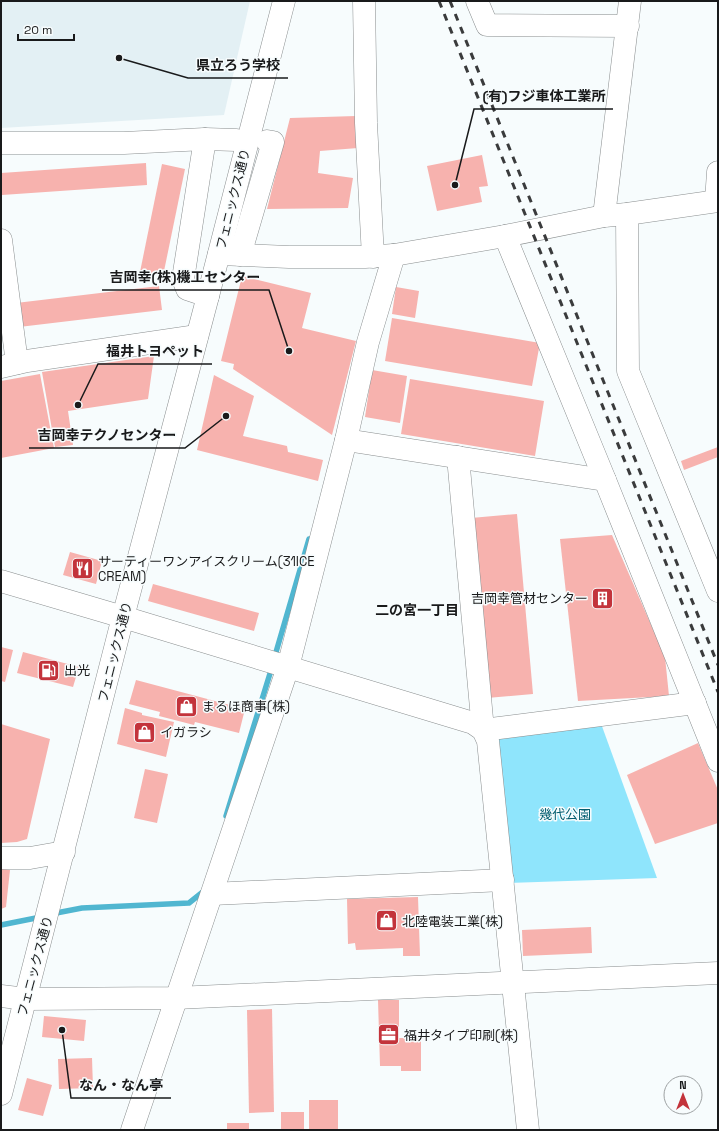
<svg xmlns="http://www.w3.org/2000/svg" width="719" height="1131" font-family="'Space Grotesk','Noto Sans JP',sans-serif">
<style>
.built{fill:#e3f0f4}
.green{fill:#8fe5fc}
.lines{fill:none;stroke-linecap:round;stroke-linejoin:round}
.stream{stroke:#50b6d0;stroke-width:5.5}
.building{fill:#f7b2ae}
.minor-casing{stroke:#8a8e8f;stroke-width:23}
.major-casing{stroke:#8a8e8f;stroke-width:23}
.minor{stroke:#fff;stroke-width:22}
.major{stroke:#fff;stroke-width:22}
.rail{stroke:#3a3b3c;stroke-width:3;stroke-dasharray:7 7;stroke-linecap:butt}
.labels{text-anchor:middle;dominant-baseline:central;stroke-width:3;stroke-linejoin:round;paint-order:stroke}
.street-label{font-size:13px;fill:#191a1b;stroke:#f7fcfd}
.poi-label{font-size:13px;fill:#191a1b;stroke:#f7fcfd;text-anchor:start}
.park-label{font-size:13px;fill:#015d6f;stroke:#f7fcfd}
.neighbourhood-label{font-size:14px;font-weight:bold;fill:#191a1b;stroke:#f7fcfd}
.leader{fill:none;stroke:#191a1b;stroke-width:1.5}
.callout-dot{fill:#191a1b;stroke:#f7fcfd;stroke-width:1.5}
.callout-label{font-size:14px;text-anchor:middle;font-weight:bold;fill:#191a1b;stroke:#f7fcfd;stroke-width:3;stroke-linejoin:round;paint-order:stroke}
</style>
<rect width="100%" height="100%" fill="#f7fcfd"/>
<path class="built" d="M1 1H250L224 115 1 128Z"/>
<path class="green" d="M599 718 657 878 505 883 491 734Z"/>
<g class="lines">
<g class="stream">
<path d="M274 659 309 539"/>
<path d="M226 816 272 667"/>
<path d="M51 914 82 908 189 903 204 891"/>
<path d="M1 925 41 917"/>
</g>
</g>
<g class="building">
<path d="M356 116 358 148 320 151 318 173 353 178 348 208 267 209 290 118Z"/>
<path d="M482 155 488 186 479 187 482 202 437 211 427 166Z"/>
<path d="M146 163 147 185 2 195 1 173Z"/>
<path d="M162 164 185 169 163 276 140 272Z"/>
<path d="M242 276 311 293 302 328 356 341 332 435 233 369 234 364 221 361Z"/>
<path d="M159 286 162 310 19 327 16 303Z"/>
<path d="M396 287 419 291 415 318 392 314Z"/>
<path d="M392 318 540 343 532 386 385 361Z"/>
<path d="M154 356 148 399 68 411 73 445 55 447 42 372Z"/>
<path d="M372 370 407 376 400 423 365 417Z"/>
<path d="M40 374 54 448 1 458V381Z"/>
<path d="M214 375 254 396 243 436 287 446 288 452 323 460 318 481 197 450Z"/>
<path d="M410 379 544 401 535 456 401 434Z"/>
<path d="M718 447V457L684 470 681 461Z"/>
<path d="M517 514 533 694 487 698 471 518Z"/>
<path d="M612 535 665 657 669 696 578 701 560 539Z"/>
<path d="M70 552 102 561 96 584 63 575Z"/>
<path d="M153 584 259 613 254 631 148 601Z"/>
<path d="M1 647 13 650 5 682 1 681Z"/>
<path d="M23 652 79 667 73 687 17 673Z"/>
<path d="M136 680 245 709 239 733 195 722 194 725 159 716 160 712 129 704Z"/>
<path d="M125 708 142 713V715L174 722 166 757 117 744Z"/>
<path d="M1 724 50 739 27 839 17 842 1 843Z"/>
<path d="M698 743 718 790V823L655 844 627 775Z"/>
<path d="M145 769 168 774 157 823 134 818Z"/>
<path d="M1 869 10 870 6 907 1 909Z"/>
<path d="M418 897 420 956H403V948L356 950 355 943 348 944 347 899Z"/>
<path d="M591 927 592 953 523 956 522 930Z"/>
<path d="M378 1000H399V1038H421V1071H401V1066H380Z"/>
<path d="M272 1009 274 1112 249 1113 247 1010Z"/>
<path d="M44 1016 86 1020 84 1041 42 1037Z"/>
<path d="M92 1058 93 1088 59 1089 58 1059Z"/>
<path d="M27 1078 52 1085 43 1116 18 1110Z"/>
<rect x="309" y="1100" width="29" height="30"/>
<rect x="281" y="1112" width="23" height="18"/>
<rect x="227" y="1123" width="22" height="7"/>
</g>
<g class="lines">
<defs>
<g id="minor">
<path d="M364 1 366 123 373 257"/>
<path d="M477 1 487 25 628 26"/>
<path d="M205 139 236 140"/>
<path d="M1 143H124L205 139 183 279 187 289 208 296"/>
<path d="M716 201 718 172"/>
<path d="M627 214 628 371 718 591"/>
<path d="M604 216 630 1"/>
<path d="M505 236 605 480 718 761"/>
<path d="M1 240 17 363"/>
<path d="M219 254 289 257H365L394 255 505 236 604 216 627 214 718 201"/>
<path d="M240 255 273 142 267 141"/>
<path d="M1 367 27 361 197 336"/>
<path d="M346 440 605 480"/>
<path d="M458 457 483 730 695 703"/>
<path d="M1 581 123 617 473 723 483 730 488 741 528 1130"/>
<path d="M1 858H30L64 852"/>
<path d="M212 894 503 880"/>
<path d="M1 996 26 999 176 998 718 973"/>
<path d="M132 1130 288 667 346 440 368 342 394 255"/>
</g>
<path id="major" d="M1 1094 123 617 208 296 284 1"/>
</defs>
<use href="#minor" class="minor-casing"/>
<use href="#major" class="major-casing"/>
<use href="#minor" class="minor"/>
<use href="#major" class="major"/>
<g class="rail">
<path d="M439 1 718 692"/>
<path d="M450 1 718 665"/>
</g>
</g>
<defs>
<symbol id="restaurant-square" viewBox="-11 -11 22 22"><rect x="-9" y="-9" width="18" height="18" rx="4" fill="#c3333b" stroke="#f7fcfd"/><path d="M-5-6h1v4h1v-4h1v4h1v-4h1v5L-1.5 .5V6h-2V.5L-5-1ZM5-6V6H3V1.5H1.5Q1.5-4 5-6Z" fill="#fff"/></symbol>
<symbol id="building-square" viewBox="-11 -11 22 22"><rect x="-9" y="-9" width="18" height="18" rx="4" fill="#c3333b" stroke="#f7fcfd"/><path d="M-4-6H4V6H1V3H-1V6H-4ZM-2.5-4.3h1.7v1.8h-1.7ZM.8-4.3h1.7v1.8H.8ZM-2.5-1h1.7V.8h-1.7ZM.8-1h1.7V.8H.8Z" fill="#fff"/></symbol>
<symbol id="fuel-square" viewBox="-11 -11 22 22"><rect x="-9" y="-9" width="18" height="18" rx="4" fill="#c3333b" stroke="#f7fcfd"/><path d="M-5.5-6h7V0h2V4h1.3V-2.5L3-4.5l.8-.8L6-3V5H2.5V1h-1V6h-7ZM-4.2-4.7v3.2H.2V-4.7Z" fill="#fff"/></symbol>
<symbol id="shop-square" viewBox="-11 -11 22 22"><rect x="-9" y="-9" width="18" height="18" rx="4" fill="#c3333b" stroke="#f7fcfd"/><path d="M-5-2.5h2.3a2.7 3.5 0 0 1 5.4 0H5L5.5 6h-11ZM-1.5-2.5h3a1.5 2.3 0 0 0-3 0Z" fill="#fff"/></symbol>
<symbol id="office-square" viewBox="-11 -11 22 22"><rect x="-9" y="-9" width="18" height="18" rx="4" fill="#c3333b" stroke="#f7fcfd"/><path d="M-6-3h4V-5.5h4V-3h4V5H-6ZM-1-4.5V-3h2v-1.5ZM-6 0V1H6V0Z" fill="#fff"/></symbol>
</defs>
<g fill-rule="evenodd">
<use href="#restaurant-square" x="70" y="556" width="25" height="25"/>
<use href="#building-square" x="590" y="586" width="25" height="25"/>
<use href="#fuel-square" x="36" y="658" width="25" height="25"/>
<use href="#shop-square" x="174" y="694" width="25" height="25"/>
<use href="#shop-square" x="132" y="720" width="25" height="25"/>
<use href="#shop-square" x="374" y="908" width="25" height="25"/>
<use href="#office-square" x="376" y="1022" width="25" height="25"/>
</g>
<g class="labels">
<g class="street-label">
<text transform="translate(233 199) rotate(-76)">フェニックス通り</text>
<text transform="translate(115 652) rotate(-76)">フェニックス通り</text>
<text transform="translate(35 966) rotate(-75)">フェニックス通り</text>
</g>
<g class="poi-label">
<text x="98" y="561">サーティーワンアイスクリーム(31ICE<tspan x="98" dy="15">CREAM)</tspan></text>
<text x="588" y="598" text-anchor="end">吉岡幸管材センター</text>
<text x="64" y="670">出光</text>
<text x="202" y="706">まるほ商事(株)</text>
<text x="160" y="732">イガラシ</text>
<text x="402" y="921">北陸電装工業(株)</text>
<text x="404" y="1035">福井タイプ印刷(株)</text>
</g>
<g class="park-label">
<text x="565" y="814">幾代公園</text>
</g>
<g class="neighbourhood-label">
<text x="417" y="610">二の宮一丁目</text>
</g>
</g>
<path class="leader" d="M119 58L188 78H288M455 185L474 109H613M289 351L269 290H102M78 405L98 364H212M226 416L185 448H29M62 1030L71 1098H171"/>
<g class="callout-dot">
<circle cx="119" cy="58" r="4"/>
<circle cx="455" cy="185" r="4"/>
<circle cx="289" cy="351" r="4"/>
<circle cx="78" cy="405" r="4"/>
<circle cx="226" cy="416" r="4"/>
<circle cx="62" cy="1030" r="4"/>
</g>
<g class="callout-label">
<text x="238" y="70">県立ろう学校</text>
<text x="544" y="101">(有)フジ車体工業所</text>
<text x="185" y="282">吉岡幸(株)機工センター</text>
<text x="155" y="356">福井トヨペット</text>
<text x="107" y="440">吉岡幸テクノセンター</text>
<text x="121" y="1090">なん・なん亭</text>
</g>
<rect width="719" height="1131" fill="none" stroke="#191a1b" stroke-width="4"/>
<g transform="translate(683 1095)"><circle r="19" fill="#f7fcfd" stroke="#9ea2a3"/>
<path d="M0-3L7 15L0 10L-7 15Z" fill="#c3333b"/>
<text y="-6" font-size="11" font-weight="bold" text-anchor="middle" fill="#191a1b">N</text>
</g>
<path d="M18 34v6h56v-6" fill="none" stroke="#191a1b" stroke-width="2"/>
<text x="24" y="34" font-size="12" fill="#191a1b" stroke="#f7fcfd" stroke-width="3" paint-order="stroke">20 m</text>
</svg>
